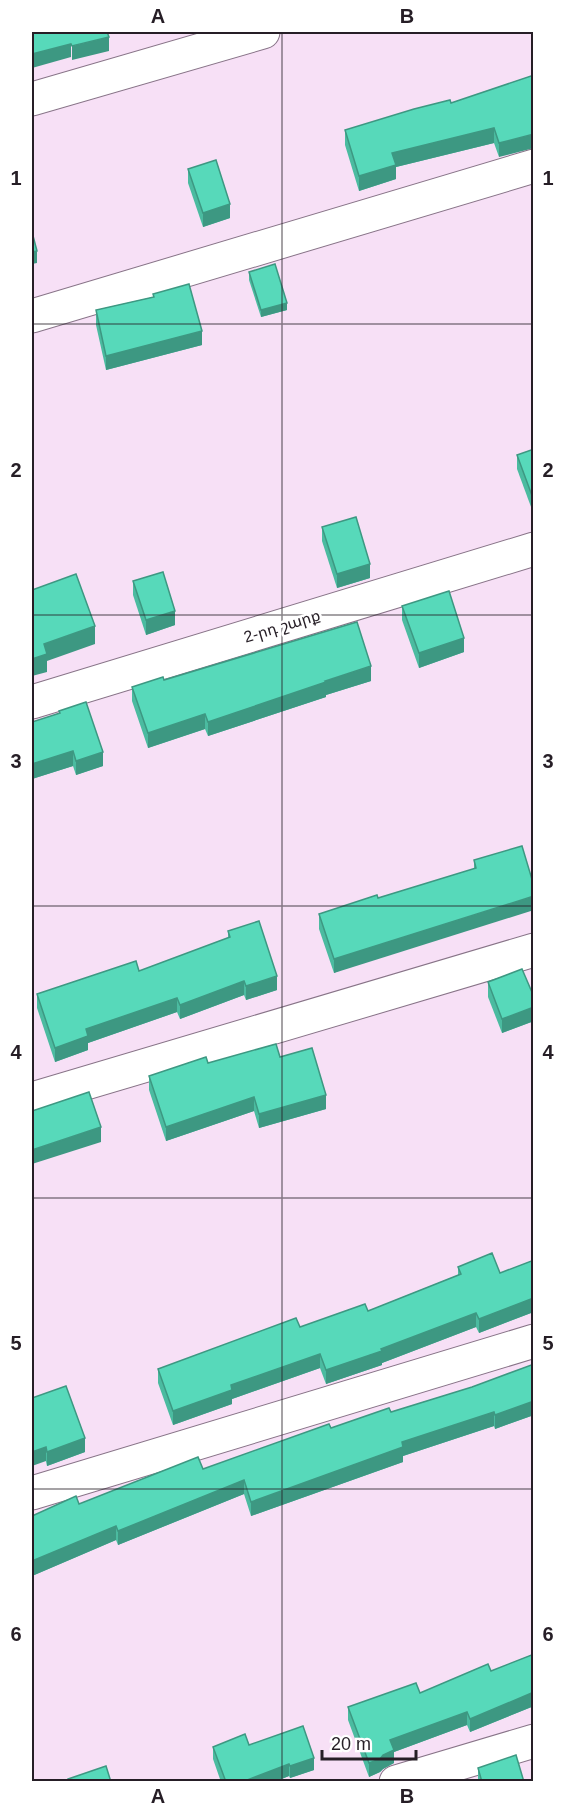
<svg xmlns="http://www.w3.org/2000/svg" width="565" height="1813" font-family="Helvetica,'Noto Sans Armenian',sans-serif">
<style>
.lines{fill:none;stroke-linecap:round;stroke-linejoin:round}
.minor-casing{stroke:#887488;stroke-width:35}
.minor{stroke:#fff;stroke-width:33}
.wall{fill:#4bbba0}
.shaded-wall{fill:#3d9882}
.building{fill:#57d9ba;stroke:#3d9882;stroke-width:1.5}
.grid{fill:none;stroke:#261e26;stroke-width:1.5;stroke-opacity:0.55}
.labels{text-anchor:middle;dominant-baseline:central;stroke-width:5;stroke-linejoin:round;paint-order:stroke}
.street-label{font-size:16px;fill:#261e26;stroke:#fff}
.neatline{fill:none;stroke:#261e26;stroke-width:2}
.grid-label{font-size:20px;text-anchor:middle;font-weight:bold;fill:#261e26}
</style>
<rect width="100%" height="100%" fill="#f7e0f6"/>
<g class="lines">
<defs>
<g id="minor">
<path d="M32 99 263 32"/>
<path d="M32 316 534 166"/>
<path d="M32 702 534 549"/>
<path d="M32 1099 534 950"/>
<path d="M32 1493 534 1341"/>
<path d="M396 1782 534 1741"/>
</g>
</defs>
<use href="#minor" class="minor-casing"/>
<use href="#minor" class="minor"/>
</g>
<g class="wall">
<path d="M534 75 499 157 494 143 396 167V179L359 191 345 145V130L451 103Z"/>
<path d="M188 169 230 218 203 227 188 183Z"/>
<path d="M249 272 287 310 261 317 249 280Z"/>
<path d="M153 294 202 345 106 370 96 325V310L153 297Z"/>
<path d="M534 449V515L517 469V455Z"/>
<path d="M322 527 370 578 337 588 322 541Z"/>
<path d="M133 581 175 625 146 635 133 595Z"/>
<path d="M402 606 464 652 419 668 402 620Z"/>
<path d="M164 680 371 681 326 695V697L208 736 205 729 148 748 132 701V687Z"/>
<path d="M59 711 103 766 76 775 73 766 32 779V722L59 714Z"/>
<path d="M474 860 534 886 334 973 319 929V914L378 898 474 869Z"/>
<path d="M228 931 277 990 246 1000 244 995 180 1019 177 1012 88 1043V1050L55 1062 37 1008V994L139 971 228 938Z"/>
<path d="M488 982 534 997V1021L502 1033 488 997Z"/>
<path d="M280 1057 326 1109 259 1128 254 1111 166 1141 149 1090V1076L208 1063Z"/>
<path d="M534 1260 532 1316 531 1313 479 1333 476 1327 382 1363V1365L326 1384 320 1368 232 1399V1404L173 1425 158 1383V1369L300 1327 368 1311 458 1275V1267L500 1273Z"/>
<path d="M534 1364V1415L495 1429 494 1426 403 1456V1462L251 1516 244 1494 118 1545 116 1540 32 1576V1516L79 1504 203 1469 331 1428 391 1412 472 1387Z"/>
<path d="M32 1398 85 1452 47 1466Z"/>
<path d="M534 1654V1706L470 1732 467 1725 394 1752V1763L383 1769 380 1772 369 1777 348 1720V1707L420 1693 491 1671Z"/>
<path d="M249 1745 314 1770 290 1778 289 1776 274 1782H221L213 1759V1747Z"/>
<path d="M478 1768 524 1782H478Z"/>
</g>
<g class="shaded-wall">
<path d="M109 37V51L72 60V46Z"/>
<path d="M71 44V57L32 68V54Z"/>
<path d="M494 128V143L396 167V179L359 191V176L392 153Z"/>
<path d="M534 134V148L499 157V143Z"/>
<path d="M230 204V218L203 227V213Z"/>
<path d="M37 251V263L32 264V252Z"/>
<path d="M287 303V310L261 317V310Z"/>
<path d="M202 331V345L106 370V356Z"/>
<path d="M370 564V578L337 588V574Z"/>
<path d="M175 611V625L146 635V620Z"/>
<path d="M95 626V644L47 661V672L32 676V659L44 644Z"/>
<path d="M464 638V652L419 668V653Z"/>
<path d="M371 666V681L326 695V697L208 736V722L325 681Z"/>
<path d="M205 714V729L148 748V733Z"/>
<path d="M73 751V766L32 779V764Z"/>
<path d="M103 752V766L76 775V761Z"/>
<path d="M534 896V910L334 973V959Z"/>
<path d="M277 976V990L246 1000V986Z"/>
<path d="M244 981V995L180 1019V1005Z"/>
<path d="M177 998V1012L88 1043V1050L55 1062V1048L86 1029Z"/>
<path d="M534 1007V1021L502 1033V1019Z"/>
<path d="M326 1095V1109L259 1128V1114Z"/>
<path d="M254 1097V1111L166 1141V1127Z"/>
<path d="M101 1127V1142L32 1164V1150Z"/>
<path d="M531 1299V1313L479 1333V1319Z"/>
<path d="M534 1301V1315L532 1316V1302Z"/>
<path d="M476 1313V1327L382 1363V1365L326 1384V1370Z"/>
<path d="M320 1354V1368L232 1399V1404L173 1425V1411L231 1385Z"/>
<path d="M534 1401V1415L495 1429V1415Z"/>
<path d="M494 1412V1426L403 1456V1462L251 1516V1502L402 1442Z"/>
<path d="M85 1438V1452L47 1466V1452Z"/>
<path d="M46 1447V1461L32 1466V1452Z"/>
<path d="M244 1480V1494L118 1545V1531Z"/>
<path d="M116 1526V1540L32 1576V1561Z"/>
<path d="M534 1692V1706L470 1732V1719Z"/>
<path d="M467 1712V1725L394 1752V1763L383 1769 380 1772 369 1777V1763L390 1740Z"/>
<path d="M314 1758V1770L290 1778V1766Z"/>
<path d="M289 1764V1776L274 1782H242Z"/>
</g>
<g class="building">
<path d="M32 32H107L109 37 72 46 71 44 32 54Z"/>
<path d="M534 75V134L499 143 494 128 392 153 396 165 359 176 345 130 414 109 450 100 451 103Z"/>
<path d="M216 160 230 204 203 213 188 169Z"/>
<path d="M32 232 37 251 32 252Z"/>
<path d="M275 264 287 303 261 310 249 272Z"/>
<path d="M189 284 202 331 106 356 96 310 154 297 153 294Z"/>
<path d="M534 449V501L517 455Z"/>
<path d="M356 517 370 564 337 574 322 527Z"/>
<path d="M163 572 175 611 146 620 133 581Z"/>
<path d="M76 574 95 626 44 644 47 654 32 659V590Z"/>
<path d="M449 591 464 638 419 653 402 606Z"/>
<path d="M357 622 371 666 325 681 326 682 208 722 205 714 148 733 132 687 163 677 164 680Z"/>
<path d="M86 702 103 752 76 761 73 751 32 764V722L60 713 59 711Z"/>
<path d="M522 846 534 886V896L334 959 319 914 377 895 378 898 476 868 474 860Z"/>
<path d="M259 921 277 976 246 986 244 981 180 1005 177 998 86 1029 88 1036 55 1048 37 994 136 961 139 971 230 937 228 931Z"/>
<path d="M522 969 534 997V1007L502 1019 488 982Z"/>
<path d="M276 1044 280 1057 312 1048 326 1095 259 1114 254 1097 166 1127 149 1076 206 1057 208 1063Z"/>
<path d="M89 1092 101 1127 32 1150V1111Z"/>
<path d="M492 1253 500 1273 534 1260V1301L532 1302 531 1299 479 1319 476 1313 381 1349 382 1351 326 1370 320 1354 231 1385 232 1390 173 1411 158 1369 296 1318 300 1327 365 1304 368 1311 461 1274 458 1267Z"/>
<path d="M534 1364V1401L495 1415 494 1412 402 1442 403 1447 251 1502 244 1480 118 1531 116 1526 32 1561V1516L76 1496 79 1504 198 1457 203 1469 329 1424 331 1428 389 1408 391 1412 472 1387Z"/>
<path d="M66 1386 85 1438 47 1452 46 1447 32 1452V1398Z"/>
<path d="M534 1654V1692L470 1719 467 1712 390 1740 394 1750 383 1755 380 1759 369 1763 348 1707 416 1683 420 1693 488 1664 491 1671Z"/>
<path d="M303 1726 314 1758 290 1766 289 1764 242 1782H226L213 1747 245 1734 249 1745Z"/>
<path d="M516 1755 524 1782H482L478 1768Z"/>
<path d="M106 1766 111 1782H69L68 1779Z"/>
</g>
<path class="grid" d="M282 32V1782M32 324H534M32 615H534M32 906H534M32 1198H534M32 1489H534"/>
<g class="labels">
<g class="street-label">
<text transform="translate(282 626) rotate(-17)">2-րդ շարք</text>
</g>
</g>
<rect width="565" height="1813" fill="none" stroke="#ffffff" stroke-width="66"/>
<path d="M322 1750v9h94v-9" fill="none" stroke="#261e26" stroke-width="3"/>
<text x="331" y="1750" font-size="18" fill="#261e26" stroke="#ffffff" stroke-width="4.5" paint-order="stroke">20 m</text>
<rect x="33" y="33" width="499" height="1747" class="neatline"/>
<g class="grid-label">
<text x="158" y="23">A</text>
<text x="407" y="23">B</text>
<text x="16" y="185">1</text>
<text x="548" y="185">1</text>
<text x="16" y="477">2</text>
<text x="548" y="477">2</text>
<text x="16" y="768">3</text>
<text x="548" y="768">3</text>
<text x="16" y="1059">4</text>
<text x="548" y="1059">4</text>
<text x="16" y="1350">5</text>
<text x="548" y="1350">5</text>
<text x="16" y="1641">6</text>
<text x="548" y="1641">6</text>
<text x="158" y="1803">A</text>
<text x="407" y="1803">B</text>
</g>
</svg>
